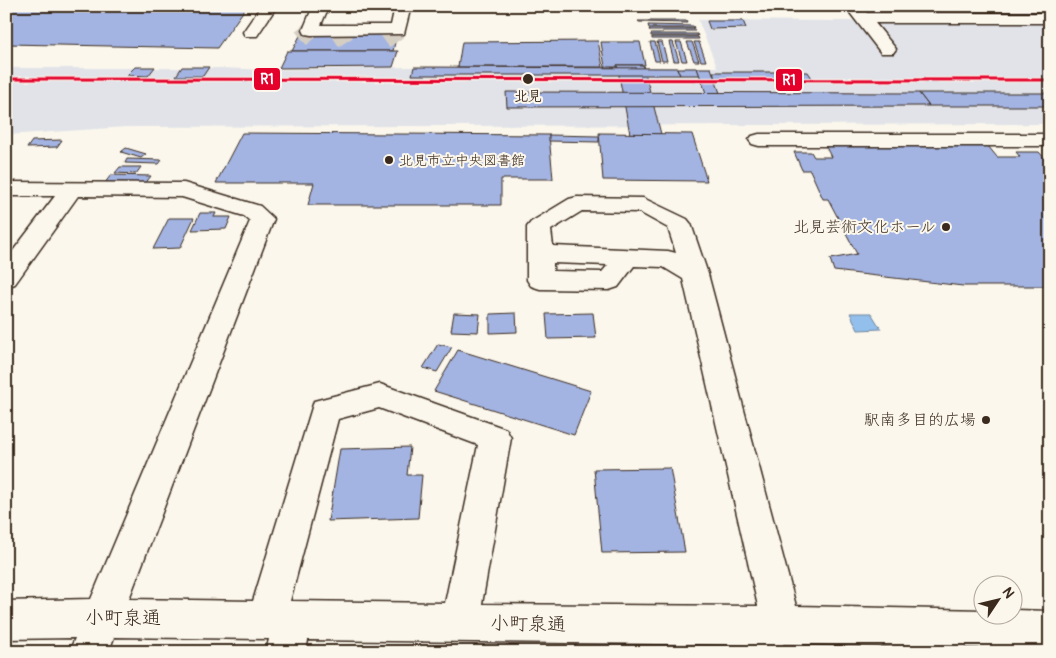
<svg xmlns="http://www.w3.org/2000/svg" width="1056" height="658" font-family="Pangolin,'Klee One',sans-serif">
<style>
.built{fill:#e1e3e9}
.water{fill:#92bfec;stroke:#6f839a}
.building{fill:#a3b4e3;stroke:#3b2a1e}
.lines{fill:none;stroke-linecap:round;stroke-linejoin:round}
.minor-tunnel{stroke:#d5cec3;stroke-width:18;stroke-dasharray:18 9;stroke-linecap:butt}
.minor-casing{stroke:#3b2a1e;stroke-width:3}
.minor{fill:#fbf7ec;fill-rule:evenodd}
.rail-1-casing{stroke:#fbf7ec;stroke-width:5.5}
.rail-1{stroke:#e4002b;stroke-width:3}
.stop-dot{fill:#3b2a1e;stroke:#fbf7ec;stroke-width:2}
.labels{text-anchor:middle;dominant-baseline:central;stroke-width:4;stroke-linejoin:round;paint-order:stroke}
.far-stop-label{font-size:14px;font-weight:bold;fill:#3b2a1e;stroke:#fbf7ec}
.far-poi-label{font-size:14px;fill:#3b2a1e;stroke:#fbf7ec;text-anchor:start}
.poi-label{font-size:16px;fill:#3b2a1e;stroke:#fbf7ec;text-anchor:end}
.near-street-label{font-size:19px;fill:#3b2a1e;stroke:#fbf7ec}
.line-badge{stroke:#fbf7ec;stroke-width:2}
.badge-label{font-size:14px;text-anchor:middle;font-weight:bold;fill:#fff}
</style>
<rect width="100%" height="100%" fill="#fbf7ec"/>
<filter id="ink" filterUnits="userSpaceOnUse"><feTurbulence type="fractalNoise" baseFrequency=".02" numOctaves="2"/><feDisplacementMap in="SourceGraphic" scale="10" xChannelSelector="R" yChannelSelector="G"/><feConvolveMatrix kernelMatrix="1 2 1 2 8 2 1 2 1" color-interpolation-filters="sRGB"/></filter>
<g filter="url(#ink)">
<path class="built" d="M878 13 1050 14V124L126 127 6 135V68H221L271 70 410 67H717L698 20 851 21Z"/>
<path class="water" d="M850 313H871L881 329 858 330Z"/>
<g class="building">
<path d="M6 6H247L217 48 6 44Z"/>
<path d="M932 6H953L958 11H937Z"/>
<path d="M638 21H686L687 23 639 22Z"/>
<path d="M707 21H743L746 28 710 29Z"/>
<path d="M648 25 693 26 694 28H649Z"/>
<path d="M649 29H694L695 31H650Z"/>
<path d="M303 30H398L393 51H292Z"/>
<path d="M651 34H697L698 36H651Z"/>
<path d="M652 37H698L699 39H652Z"/>
<path d="M598 41 603 67H458L462 42Z"/>
<path d="M601 42H640L645 65H617L618 67H605Z"/>
<path d="M650 42H655L660 61H655Z"/>
<path d="M657 42H662L667 61H662Z"/>
<path d="M669 42H673L679 61H674Z"/>
<path d="M676 42H681L687 61H682Z"/>
<path d="M687 42H692L699 61H694Z"/>
<path d="M694 42H699L706 61H701Z"/>
<path d="M287 51H398L393 67 279 68Z"/>
<path d="M617 65H643L661 134H630Z"/>
<path d="M135 67H155L148 76 127 75Z"/>
<path d="M182 67H209L203 76H176Z"/>
<path d="M414 67 677 68 680 75H412Z"/>
<path d="M677 68H697L700 75H680Z"/>
<path d="M697 68H711L720 93H706Z"/>
<path d="M713 72H808L812 78 715 79Z"/>
<path d="M506 92 919 93 929 106 507 107Z"/>
<path d="M919 93H1050V106H929Z"/>
<path d="M242 133 549 135 553 179H501V205H308L314 183H216Z"/>
<path d="M599 133 692 134 707 181 603 180Z"/>
<path d="M549 135 599 136V142L549 141Z"/>
<path d="M62 140 57 147 27 148 32 141Z"/>
<path d="M825 145 988 146 997 157H1020L1016 152H1039L1050 164V286H963L834 271 830 259 857 254 828 199H823L810 170H802L794 152H811L814 157H831Z"/>
<path d="M126 148 146 154 141 158 121 152Z"/>
<path d="M127 159 162 160 159 164 125 163Z"/>
<path d="M120 167H141L136 174 115 173Z"/>
<path d="M111 175 151 176 144 185 104 184Z"/>
<path d="M200 213H216L214 217H231L226 229 192 230Z"/>
<path d="M169 218H194L180 248 153 249Z"/>
<path d="M454 313 480 314 478 332 451 331Z"/>
<path d="M516 313 517 332 490 333V314Z"/>
<path d="M593 313 596 338 548 339 546 314Z"/>
<path d="M438 344 452 347 437 372 423 368Z"/>
<path d="M458 350 591 391 574 435 434 391Z"/>
<path d="M410 447 407 475H422L418 518 328 521 340 449Z"/>
<path d="M670 468 685 552 602 553 594 469Z"/>
</g>
<g class="lines">
<g class="minor-tunnel">
<path d="M301 38 311 30"/>
<path d="M334 39 348 30"/>
<path d="M384 40 398 30"/>
</g>
<defs>
<g id="minor">
<path d="M261 6H277L257 36H245L243 32Z"/>
<path d="M313 6H329L321 25H391L395 6H411L404 34 311 35 305 34 303 30Z"/>
<path d="M849 6H861L867 13H1050V23H875L896 49 893 53H881L847 9Z"/>
<path d="M759 134H1050V146H759L752 144 749 140 752 136Z"/>
<path d="M6 182 184 183 260 206 274 219 129 599 253 601 314 401 380 384 506 429 511 438 482 604 758 606 683 279 663 267 634 266 618 287 609 290 540 289 531 286 527 280V227L531 222 569 199 577 197 643 198 687 219 691 224 708 274 796 606 984 610V616H1014V610L1050 611V649L783 644 785 652H745L744 645 308 640 306 652H266L269 639 114 637 109 652H69L75 638 6 639V601L91 599 250 221 244 216 182 197 78 196 15 284 6 287V260L55 196H6ZM582 211 639 212 668 228 676 253 668 251 553 246 551 230ZM553 263 608 265 602 272 553 271ZM379 408 478 445 445 603 290 601 338 419Z"/>
</g>
</defs>
<use href="#minor" class="minor-casing"/>
<use href="#minor" class="minor"/>
<defs>
<path id="rail-1" d="M6 79 1050 80"/>
</defs>
<use href="#rail-1" class="rail-1-casing"/>
<use href="#rail-1" class="rail-1"/>
</g>
</g>
<g class="stop-dot">
<circle cx="528" cy="79" r="6"/>
<circle cx="389" cy="160" r="5"/>
<circle cx="946" cy="227" r="5"/>
<circle cx="986" cy="420" r="5"/>
</g>
<g class="labels">
<g class="far-stop-label">
<text x="528" y="96">北見</text>
</g>
<g class="far-poi-label">
<text x="399" y="160">北見市立中央図書館</text>
</g>
<g class="poi-label">
<text x="936" y="227">北見芸術文化ホール</text>
<text x="976" y="420">駅南多目的広場</text>
</g>
<g class="near-street-label">
<text x="123" y="618">小町泉通</text>
<text transform="translate(528 624) rotate(1)">小町泉通</text>
</g>
</g>
<g class="line-badge">
<rect x="253" y="67" width="28" height="24" rx="5" fill="#e4002b"/>
<rect x="775" y="68" width="28" height="24" rx="5" fill="#e4002b"/>
</g>
<g class="badge-label">
<text x="267" y="84">R1</text>
<text x="789" y="85">R1</text>
</g>
<rect width="1056" height="658" fill="none" stroke="#fbf7ec" stroke-width="25"/>
<rect x="12" y="12" width="1031" height="633" fill="none" stroke="#3b2a1e" stroke-width="2" filter="url(#ink)"/>
<g transform="translate(998 600) rotate(55)"><circle r="24" fill="#fbf7ec" stroke="#aea59a"/>
<path d="M0-4L9 19L0 12L-9 19Z" fill="#3b2a1e"/>
<text y="-8" font-size="14" font-weight="bold" text-anchor="middle" fill="#3b2a1e">N</text>
</g>
</svg>
